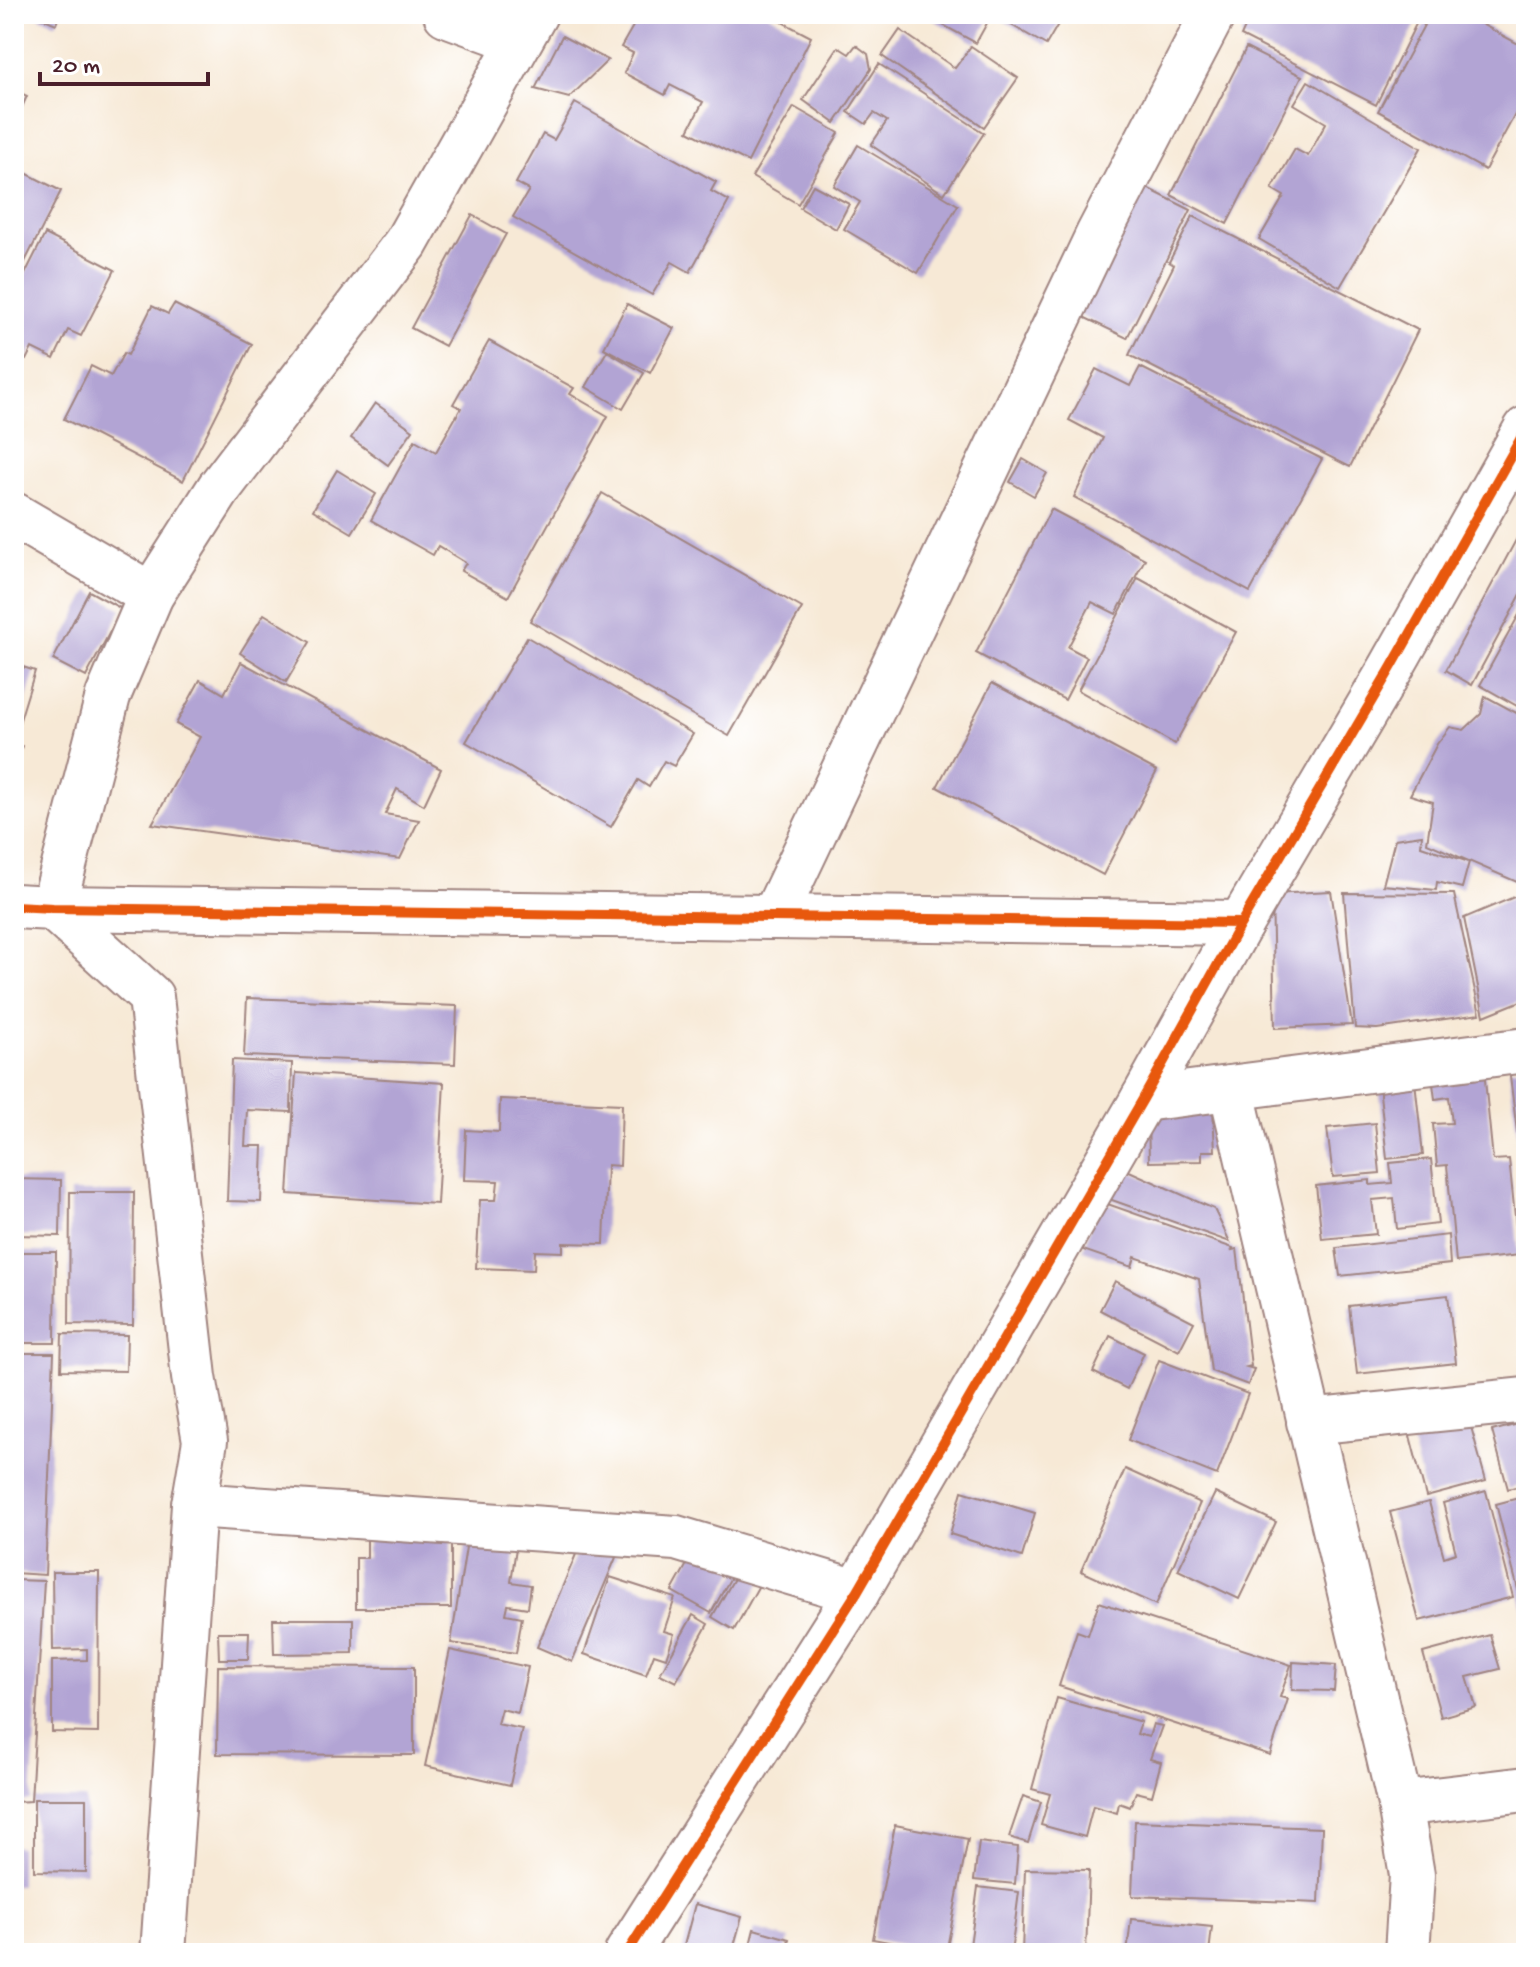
<svg xmlns="http://www.w3.org/2000/svg" width="1540" height="1967" font-family="'Gochi Hand',sans-serif">
<style>
.building{fill:#b2a4d4}
.lines{fill:none;stroke-linecap:round;stroke-linejoin:round}
.minor-casing{stroke:#a08480;stroke-width:48}
.minor{stroke:#fff;stroke-width:44}
.cycleway-casing{stroke:#fff;stroke-width:15}
.cycleway{stroke:#e8590c;stroke-width:10}
</style>
<rect width="100%" height="100%" fill="#fff"/>
<filter id="ink" filterUnits="userSpaceOnUse"><feTurbulence type="fractalNoise" baseFrequency=".0125" numOctaves="2"/><feDisplacementMap in="SourceGraphic" scale="16" xChannelSelector="R" yChannelSelector="G"/><feConvolveMatrix kernelMatrix="1 2 1 2 8 2 1 2 1" color-interpolation-filters="sRGB"/></filter>
<filter id="wash" filterUnits="userSpaceOnUse"><feTurbulence type="fractalNoise" baseFrequency=".006" numOctaves="4" result="noise"/><feDisplacementMap in="SourceGraphic" scale="32" xChannelSelector="R" yChannelSelector="G"/><feGaussianBlur stdDeviation="1.8" result="paint"/><feColorMatrix in="noise" values="0 0 0 0 0 0 0 0 0 0 0 0 0 0 0 0 0 1.4 0 .05"/><feComposite in="paint" operator="in"/></filter>
<g filter="url(#wash)">
<rect width="100%" height="100%" fill="#f7e9d6"/>
<g id="blocks">
<g class="building">
<path d="M33 14H60L56 24Z"/>
<path d="M640 14H767L811 37 748 162 688 131 703 102 670 85 665 95 624 73 633 53 621 47Z"/>
<path d="M932 14H1064L1046 45 992 14 976 43 930 18Z"/>
<path d="M1251 14H1421L1376 105 1241 36Z"/>
<path d="M1430 14H1463L1526 48V94L1485 170 1378 111Z"/>
<path d="M1492 14H1508L1499 22Z"/>
<path d="M900 30 955 68 971 46 1018 78 984 127 882 56Z"/>
<path d="M562 36 608 60 569 98 535 89Z"/>
<path d="M856 45 868 54 871 69 835 123 803 100 838 47 849 54Z"/>
<path d="M1246 48 1302 76 1227 224 1171 195Z"/>
<path d="M879 64 984 133 944 194 871 145 887 121 874 113 866 124 848 112Z"/>
<path d="M1308 81 1421 148 1340 287 1259 239 1284 196 1272 189 1295 149 1308 156 1326 123 1294 104Z"/>
<path d="M14 90 27 96 14 125Z"/>
<path d="M575 103 716 182 711 191 729 201 690 272 672 262 652 295 513 217 529 190 516 183 543 134 554 140Z"/>
<path d="M794 107 839 133 798 204 752 177Z"/>
<path d="M858 145 958 205 918 273 844 229 860 202 834 186Z"/>
<path d="M14 167 61 191 14 283Z"/>
<path d="M813 185 849 204 836 229 800 208Z"/>
<path d="M1141 185 1191 210 1127 338 1077 314Z"/>
<path d="M472 215 506 234 445 346 411 328Z"/>
<path d="M1193 216 1418 330 1350 467 1129 355 1174 265 1169 262Z"/>
<path d="M45 234 115 270 81 336 68 330 54 359 32 348 26 360 14 354V296Z"/>
<path d="M174 304 252 344 183 481 64 419 91 366 111 376 124 353 128 355 152 306 168 314Z"/>
<path d="M627 304 674 328 650 373 604 348Z"/>
<path d="M489 341 574 388 570 394 608 416 508 597 461 571 466 563 438 546 433 555 371 520 415 440 436 452 461 408 453 404Z"/>
<path d="M607 351 644 373 623 409 586 387Z"/>
<path d="M1140 367 1322 459 1250 592 1074 497 1103 438 1069 420 1096 369 1130 386Z"/>
<path d="M375 403 413 430 388 465 351 438Z"/>
<path d="M1023 459 1047 473 1034 496 1010 482Z"/>
<path d="M337 470 376 494 352 533 313 510Z"/>
<path d="M602 493 802 608 729 736 530 621Z"/>
<path d="M1051 509 1145 559 1116 614 1092 602 1068 647 1087 657 1065 700 976 653Z"/>
<path d="M1524 525 1526 526V585L1472 685 1446 670Z"/>
<path d="M1138 578 1236 632 1175 744 1078 690Z"/>
<path d="M89 591 122 609 86 677 53 660Z"/>
<path d="M1526 602V711L1480 685Z"/>
<path d="M264 614 310 642 286 682 240 653Z"/>
<path d="M527 637 693 734 674 766 664 761 649 787 638 780 611 827 466 742Z"/>
<path d="M241 662 441 769 424 805 397 789 385 814 419 820 400 859 152 824 200 737 176 724 200 680 224 694Z"/>
<path d="M14 664 35 671 15 736H14Z"/>
<path d="M992 683 1157 771 1103 875 937 787Z"/>
<path d="M1485 696 1526 718 1524 885 1427 843 1433 802 1410 795 1437 744 1450 727 1464 730 1481 714Z"/>
<path d="M14 743 22 746 15 768H14Z"/>
<path d="M1422 835 1421 846 1469 862 1462 888 1437 882 1436 890 1383 885 1395 839Z"/>
<path d="M1331 891 1352 1025 1275 1028 1272 894Z"/>
<path d="M1526 892V999L1484 1016 1464 918Z"/>
<path d="M1344 893 1454 894 1480 1014 1377 1029 1355 1028Z"/>
<path d="M247 998 457 1006 455 1064 244 1056Z"/>
<path d="M232 1060 292 1063 291 1112 247 1110 245 1146H263L261 1202 227 1201Z"/>
<path d="M1526 1067V1154L1520 1155 1509 1069Z"/>
<path d="M1484 1070 1493 1160 1509 1159 1519 1255 1456 1262 1447 1165 1437 1166 1433 1124 1452 1123 1449 1097 1435 1099 1432 1076Z"/>
<path d="M296 1073 444 1083 437 1204 288 1194Z"/>
<path d="M1415 1081 1423 1155 1387 1159 1379 1085Z"/>
<path d="M500 1099 622 1104 620 1166 607 1165 604 1244 563 1243V1252L535 1251 534 1270 476 1268 480 1200H496L498 1181 464 1180 466 1130 499 1132Z"/>
<path d="M1213 1110 1215 1151H1202V1161L1149 1162 1148 1111Z"/>
<path d="M1375 1123 1380 1173 1333 1177 1327 1128Z"/>
<path d="M1431 1159 1438 1224 1397 1229 1394 1198 1372 1200 1376 1234 1322 1239 1316 1186 1370 1180V1185L1392 1183 1390 1163Z"/>
<path d="M1127 1170 1214 1209 1230 1242 1109 1199Z"/>
<path d="M14 1179 61 1180 60 1236 14 1235Z"/>
<path d="M1526 1190V1238H1524L1519 1191Z"/>
<path d="M70 1192H134L133 1325 69 1324Z"/>
<path d="M1099 1201 1233 1248 1232 1250 1237 1249 1251 1366 1247 1367 1254 1369 1248 1385 1211 1371 1199 1279 1135 1257 1132 1267 1083 1250Z"/>
<path d="M1448 1235 1450 1264 1340 1276 1336 1248Z"/>
<path d="M14 1252H56L55 1343H14Z"/>
<path d="M1115 1281 1194 1322 1179 1351 1100 1310Z"/>
<path d="M1448 1295 1456 1363 1357 1374 1349 1306Z"/>
<path d="M62 1334 127 1335 126 1371 61 1370Z"/>
<path d="M1110 1336 1144 1353 1127 1389 1093 1372Z"/>
<path d="M14 1353H54L45 1575 14 1573Z"/>
<path d="M1159 1360 1248 1394 1217 1475 1128 1440Z"/>
<path d="M1468 1416 1486 1481 1426 1497 1409 1432Z"/>
<path d="M1526 1422V1484L1508 1489 1492 1431Z"/>
<path d="M1125 1469 1200 1503 1156 1605 1081 1571Z"/>
<path d="M962 1491 1035 1513 1022 1557 950 1534Z"/>
<path d="M1486 1491 1513 1597 1419 1621 1390 1512 1429 1502 1444 1557 1456 1553 1443 1503Z"/>
<path d="M1215 1493 1276 1522 1239 1599 1178 1570Z"/>
<path d="M1526 1496V1608L1523 1609 1496 1504Z"/>
<path d="M367 1532H451V1608H356V1558H367Z"/>
<path d="M468 1534 517 1541 511 1582 531 1585 528 1608 508 1605 506 1614 522 1617 516 1653 451 1643Z"/>
<path d="M582 1540 617 1555 572 1662 537 1647Z"/>
<path d="M696 1548 735 1570 711 1613 672 1591Z"/>
<path d="M740 1568 762 1580 734 1630 712 1617Z"/>
<path d="M52 1572H99L98 1733 52 1732V1661L87 1660V1649L53 1650Z"/>
<path d="M610 1577 675 1598 664 1631 674 1634 666 1658 654 1654 646 1675 584 1654Z"/>
<path d="M14 1580 44 1581 31 1801 14 1802Z"/>
<path d="M1099 1602 1291 1665 1280 1697 1288 1699 1270 1755 1059 1686 1077 1631 1088 1635Z"/>
<path d="M693 1615 708 1624 676 1682 660 1674Z"/>
<path d="M273 1619H353V1653L274 1654Z"/>
<path d="M218 1632H249L248 1659H219Z"/>
<path d="M1490 1635 1500 1669 1467 1677 1476 1707 1441 1717 1423 1653Z"/>
<path d="M450 1650 528 1667 518 1713 501 1709 497 1724 522 1729 510 1785 425 1766Z"/>
<path d="M1293 1662 1336 1665 1334 1691 1292 1690Z"/>
<path d="M218 1666 414 1667V1755L217 1754Z"/>
<path d="M1057 1698 1141 1722 1137 1734 1149 1737 1153 1724 1162 1726 1150 1759 1161 1762 1152 1796 1136 1792 1130 1807 1119 1803 1117 1813 1093 1806 1085 1837 1041 1825 1050 1794 1032 1789Z"/>
<path d="M1023 1796 1041 1802 1028 1843 1009 1837Z"/>
<path d="M34 1799H86V1872L34 1871Z"/>
<path d="M1135 1821 1322 1828 1319 1903 1132 1896Z"/>
<path d="M895 1825 968 1839 946 1953 873 1939Z"/>
<path d="M979 1842 1018 1847 1015 1884 974 1880Z"/>
<path d="M14 1846 20 1847V1885H14Z"/>
<path d="M1523 1855H1526V1953H1520Z"/>
<path d="M1025 1869 1089 1870 1086 1953H1022Z"/>
<path d="M978 1887 1019 1892 1011 1953H969Z"/>
<path d="M695 1904 742 1917 732 1953H682Z"/>
<path d="M1131 1919 1212 1927 1209 1953H1127Z"/>
<path d="M754 1929 789 1939 785 1953H748Z"/>
</g>
</g>
</g>
<g filter="url(#ink)">
<use href="#blocks" fill-opacity="0" stroke="#a08480" stroke-width="2"/>
<g class="lines">
<defs>
<g id="minor">
<path d="M446 14 519 41"/>
<path d="M14 515 151 595"/>
<path d="M14 906 53 908 1241 923"/>
<path d="M53 908 151 997 194 1377 205 1441 194 1505 163 1953"/>
<path d="M53 908 108 696 151 595 220 487 406 243 535 14"/>
<path d="M774 917 1098 235 1213 14"/>
<path d="M1231 1088 1400 1804 1412 1875 1407 1953"/>
<path d="M1143 1099 1526 1050"/>
<path d="M1309 1422 1526 1400"/>
<path d="M194 1505 676 1538 857 1592"/>
<path d="M1400 1804 1526 1789"/>
<path d="M627 1953 857 1592 1143 1099 1241 923 1391 668 1526 429"/>
</g>
</defs>
<use href="#minor" class="minor-casing"/>
<use href="#minor" class="minor"/>
<defs>
<g id="cycleway">
<path d="M14 906 53 908 1241 923"/>
<path d="M627 1953 857 1592 1143 1099 1241 923 1391 668 1526 429"/>
</g>
</defs>
<use href="#cycleway" class="cycleway-casing"/>
<use href="#cycleway" class="cycleway"/>
</g>
</g>
<rect width="1540" height="1967" fill="none" stroke="#fff" stroke-width="48"/>
<path d="M40 72v12h168v-12" fill="none" stroke="#4a1f2b" stroke-width="4"/>
<text x="52" y="72" font-size="24" fill="#4a1f2b" stroke="#ffffff" stroke-width="6" paint-order="stroke">20 m</text>
</svg>
